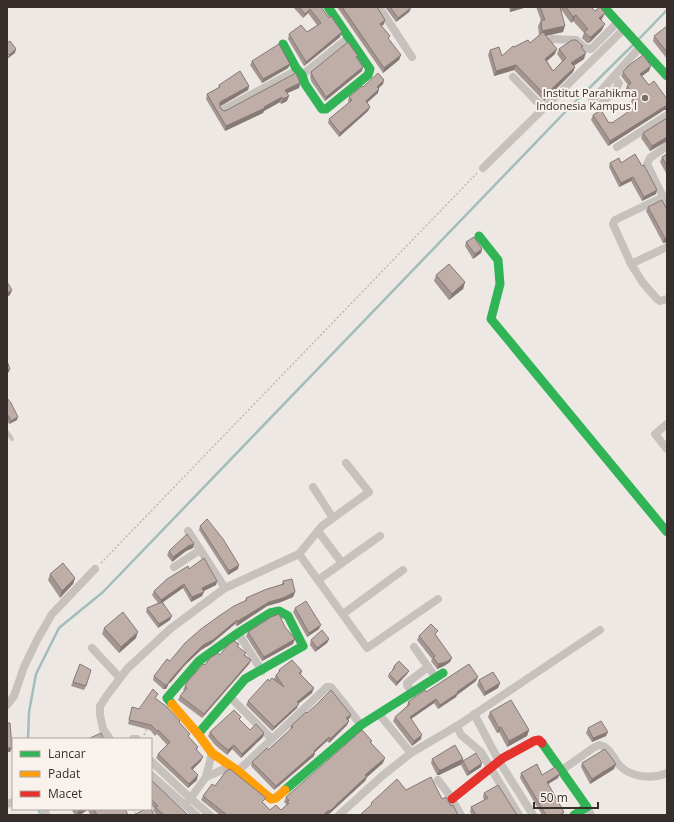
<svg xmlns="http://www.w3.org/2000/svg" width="674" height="822" font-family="'Open Sans',sans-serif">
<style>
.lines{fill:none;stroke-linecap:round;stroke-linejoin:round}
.stream{stroke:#a2bdbc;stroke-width:2.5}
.path{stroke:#bfb9b5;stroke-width:1.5;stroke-dasharray:2 2;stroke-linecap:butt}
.lane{stroke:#c6c1bd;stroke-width:4}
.street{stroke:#c6c1bd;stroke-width:8}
.fast{stroke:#30b455;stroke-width:9}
.slow{stroke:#ff9f0a;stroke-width:9}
.jam{stroke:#e5322d;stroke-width:9}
.wall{fill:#a49590}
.shaded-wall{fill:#867976}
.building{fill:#bfada8;stroke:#867976}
.poi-dot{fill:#776f6c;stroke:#f9f2ec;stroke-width:1.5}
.labels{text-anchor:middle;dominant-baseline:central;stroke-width:4;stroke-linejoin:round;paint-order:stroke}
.poi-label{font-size:11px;fill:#372e2b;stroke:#f9f2ec;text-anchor:end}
</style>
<rect width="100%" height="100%" fill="#ede8e4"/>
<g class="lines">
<g class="stream">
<path d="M638 40 667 10"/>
<path d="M28 739 29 712 36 674 59 628 103 592 569 108 633 45"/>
<path d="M38 809 41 815"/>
</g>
<g class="path">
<path d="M101 563 477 173"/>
<path d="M144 735 147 728"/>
<path d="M133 809 136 814"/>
</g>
<path class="lane" d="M7 432 12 439"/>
<g class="street">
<path d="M379 7 412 57"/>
<path d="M552 39 576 40 585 48 591 49 618 22"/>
<path d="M302 75 349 37"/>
<path d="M513 77 543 108"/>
<path d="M614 77 619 83 616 89 600 105H596L592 101 640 47"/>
<path d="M223 110 297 70"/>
<path d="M667 146 650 158 647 164 667 205"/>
<path d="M617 147 667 115"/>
<path d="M483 168 624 29"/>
<path d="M663 197 615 220 613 224 631 264 643 283 657 299 660 301 667 299"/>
<path d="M631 264 667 247"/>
<path d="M667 424 655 434 667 449"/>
<path d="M313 487 333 518"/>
<path d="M188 531 225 588"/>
<path d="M318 531 342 563"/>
<path d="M299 554 322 526 369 492 346 463"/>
<path d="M174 567 200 550"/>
<path d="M318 580 380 536"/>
<path d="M343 614 403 570"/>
<path d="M238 633 262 671"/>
<path d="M414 647 436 678"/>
<path d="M92 648 120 678"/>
<path d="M413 693 407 685V683L428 667"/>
<path d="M230 697 271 738"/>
<path d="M7 705 14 696 24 667 37 640 52 614 95 569"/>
<path d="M379 714 411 753"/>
<path d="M474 714 499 761 533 815"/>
<path d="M457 726 461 735 481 752 519 815"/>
<path d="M110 739 103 729 100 715V706L108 694 127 669 170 629 225 588 299 554 367 648 438 599"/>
<path d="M133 739H137"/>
<path d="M151 761 190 798 210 815"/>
<path d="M562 770 593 748 599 745C611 747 613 759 620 766 632 778 653 779 667 773"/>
<path d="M238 771 327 687H331L361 725"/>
<path d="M151 775 196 815"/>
<path d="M206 777 231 766"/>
<path d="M438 780 448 793 461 815"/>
<path d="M187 803 206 777 212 753"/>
<path d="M7 804 13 802"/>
<path d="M587 807 591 815"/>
<path d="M45 810 46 815"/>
<path d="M339 815 382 776 411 753 457 726 600 630"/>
</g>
<g class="fast">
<path d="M604 7 667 76"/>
<path d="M283 44 296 68 302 75 305 84 322 109H326L368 75 370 69 328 7"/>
<path d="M479 236 498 260 500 284 491 319 667 532"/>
<path d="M172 704 167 698 199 661 238 633 270 613 279 611 288 616 303 646 245 679 198 734"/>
<path d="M542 743 587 807 574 815"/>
<path d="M285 790 361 725 443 673"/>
</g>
<path class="slow" d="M172 704 198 734 212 753 238 771 271 799 276 798 285 790"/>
<path class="jam" d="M452 799 503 758 534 741 539 740 542 743"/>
</g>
<g class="wall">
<path d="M293 7H321L340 37 304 66 288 39 289 34 307 32 317 25 308 13 303 18Z"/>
<path d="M337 7H377L384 24 382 26 389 40 401 55 399 60 383 73Z"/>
<path d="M385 7H411V8L409 12 396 22Z"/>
<path d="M509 7H527L510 12Z"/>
<path d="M536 7H591L602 19V30L589 43H587L582 38 584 33 573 21 571 23 560 8 563 32 546 36 555 54 547 61 553 71 562 61 557 54 559 49 583 46 582 48 584 59 573 66 575 67 573 72 544 101 514 70 494 76 488 55 490 50 502 56 514 47 530 43 539 35 538 26 541 20Z"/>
<path d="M667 26V59L653 41 654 36Z"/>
<path d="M252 61 290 64 288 68 262 83 250 65Z"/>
<path d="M362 71 325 101 311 81 310 76 311 72Z"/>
<path d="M649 71 642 76 649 85 667 99V110H664L608 146 591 120 593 115 609 123H612L635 108 631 102 632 99 625 91 627 86 628 85 621 76 623 72Z"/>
<path d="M300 83 299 88 287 93V101L281 104 280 102 264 111 263 113 225 131 206 99 207 94 218 88 219 85 249 86 248 90 220 106V108L224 111 227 110Z"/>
<path d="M383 84 378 88V93L367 103 370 107 368 111 339 137 328 123 329 119 349 103 348 101 349 97 363 87Z"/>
<path d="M667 118V141L650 151 641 138 643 133Z"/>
<path d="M667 154V175L660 162 662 157Z"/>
<path d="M610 163H621L642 166 656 194 642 201 631 181 619 187 609 167Z"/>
<path d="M648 207 667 242 663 243 646 211Z"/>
<path d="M466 242 482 249 481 253 473 259 465 246Z"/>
<path d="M436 275 465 282 463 289 449 300 434 281Z"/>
<path d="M7 398 17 420 9 424 7 419Z"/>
<path d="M200 526 238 569 228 575 199 530Z"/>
<path d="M193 548 186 551 172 562 167 555 169 551Z"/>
<path d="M189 569 217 581 216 585 203 591 202 596 191 602 183 588 163 602 170 620 158 628 146 612 147 608 158 603 152 595 154 591Z"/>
<path d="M50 574 75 578 73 584 60 598 48 580Z"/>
<path d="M283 581 295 592 293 597 281 602 267 606 237 626 235 624 211 644 201 650 185 665 170 683H169L166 689H163L153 680 154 676 170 661 245 601 246 598 282 584Z"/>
<path d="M295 608 319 629 307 637 293 612Z"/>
<path d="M104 628 136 638 119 653 102 634Z"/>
<path d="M248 632 293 644 262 661 246 636Z"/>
<path d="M419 636H436L450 662 444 666 437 669 431 661 432 659 417 640Z"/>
<path d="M329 639 327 643 315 652 310 645 311 640Z"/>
<path d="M239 644 238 647 245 655 251 660 249 664 202 718 178 700 180 696 184 691 183 690 185 686 205 665Z"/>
<path d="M80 664 86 686 84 690 71 686Z"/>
<path d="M394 666 409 671 407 674 396 686 388 677 389 674 393 670H392Z"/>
<path d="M279 670 302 671 301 675 312 693 298 704 297 708 272 731 246 705 248 701 269 681 274 679 276 675 278 673Z"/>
<path d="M479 680 500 683 498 688 484 696 477 685Z"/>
<path d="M476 681 457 695 456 697 438 709 434 703 411 719 421 739 412 746 393 721 395 717 407 706 408 702 426 692Z"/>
<path d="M157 698 156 699 180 721V723L189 737 198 747 197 750 201 761 193 769 197 780 188 788 156 758 158 754 167 745 157 734 155 736 150 730 128 724 132 707 139 709Z"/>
<path d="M490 712 529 730 527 736 507 747 499 732 497 733 488 717Z"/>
<path d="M307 713 349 719 348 720 347 725 329 743 327 741 315 752 314 756 274 790 251 766 252 762 268 750 290 730 291 726Z"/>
<path d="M240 720 250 730 264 733 263 737 241 758 232 749 227 755 215 745 208 736 210 732Z"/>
<path d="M588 728 606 736 592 742 586 733Z"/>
<path d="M371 743 383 763 367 777 365 781 328 815V814L326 815H220L201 800 203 796 215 786 264 803 270 810H281L286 806V804L284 802 286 797Z"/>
<path d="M432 759H463V761L481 767 467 776 461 765 462 764 439 775H437L431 763Z"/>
<path d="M582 763 614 769 590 784 581 767Z"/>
<path d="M521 773 542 775 558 778 548 784 564 812 563 815H542L520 778Z"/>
<path d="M151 780 188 815H157L153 811 154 808 151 805Z"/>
<path d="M484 793 517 815H472L470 812 471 807 484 800 483 797Z"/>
<path d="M71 809H125L128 815H90L88 810 80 815H75Z"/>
</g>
<g class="shaded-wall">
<path d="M512 7H527L510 12Z"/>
<path d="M411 8 409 12 396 22 398 18Z"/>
<path d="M310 9 308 13 303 18 305 14Z"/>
<path d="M605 13 602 19 597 24 599 18Z"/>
<path d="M576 15 573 21 571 23 573 17Z"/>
<path d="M385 20 384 24 379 28 380 24Z"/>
<path d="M605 24 602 30 589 43 591 37Z"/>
<path d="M565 26 563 32 540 37 542 31Z"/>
<path d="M342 32 340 37 304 66 306 62Z"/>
<path d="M16 49 15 53 7 59 9 55Z"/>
<path d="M557 49 555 54 543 64 545 59Z"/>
<path d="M586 53 584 59 569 69 571 63Z"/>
<path d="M401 55 399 60 383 73 384 68Z"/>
<path d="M290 64 288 68 262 83 263 79Z"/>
<path d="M516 65 514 70 494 76 496 71Z"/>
<path d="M651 66 649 71 639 78 640 74Z"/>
<path d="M363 67 362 71 325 101 326 97Z"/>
<path d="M575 67 573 72 544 101 545 95Z"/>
<path d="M384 80 383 84 376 91 377 87Z"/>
<path d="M300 83 299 88 283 95 285 90Z"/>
<path d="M249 86 248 90 219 107 220 102Z"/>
<path d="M379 89 378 93 364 105 366 101Z"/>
<path d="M289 96 287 101 281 104 283 99Z"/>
<path d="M282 97 280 102 264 111 263 113 225 131 226 126 264 107Z"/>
<path d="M667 105V110H664L608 146 610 141Z"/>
<path d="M370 107 368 111 339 137 340 133Z"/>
<path d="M667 137V141L650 151 652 146Z"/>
<path d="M633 177 631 181 619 187 621 183Z"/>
<path d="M657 190 656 194 642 201 644 197Z"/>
<path d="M665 238H667V242L663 243Z"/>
<path d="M482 249 481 253 473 259 475 254Z"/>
<path d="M465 282 463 289 449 300 452 294Z"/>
<path d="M12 290 10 295 7 297V293Z"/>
<path d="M10 369 9 372 7 373V370Z"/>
<path d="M18 417 17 420 9 424 11 421Z"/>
<path d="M194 544 193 548 186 551 172 562 173 557 188 546Z"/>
<path d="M239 565 238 569 228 575 229 571Z"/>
<path d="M75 578 73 584 60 598 62 591Z"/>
<path d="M217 581 216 585 200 593 202 588Z"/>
<path d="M184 584 183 588 159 605 161 600Z"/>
<path d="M204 592 202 596 191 602 192 597Z"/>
<path d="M295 592 293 597 281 602 267 606 237 626 238 621 269 602Z"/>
<path d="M172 616 170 620 158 628 159 624Z"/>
<path d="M237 620 235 624 211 644 201 650 185 665 170 683 171 679 187 661 203 645Z"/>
<path d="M321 625 319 629 307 637 309 633Z"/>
<path d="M138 632 136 638 119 653 121 647Z"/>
<path d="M295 639 293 644 262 661 264 657Z"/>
<path d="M329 639 327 643 315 652 317 648Z"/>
<path d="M452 658 450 662 444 666 437 669 438 664Z"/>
<path d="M251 660 249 664 202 718 204 714Z"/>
<path d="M409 671 407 674 396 686 397 682Z"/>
<path d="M478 677 476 681 457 695 456 697 438 709 440 705Z"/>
<path d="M171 679 166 689H163L165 685Z"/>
<path d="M500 683 498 688 484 696 485 692Z"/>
<path d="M314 688 312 693 298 704 297 708 272 731 274 727 297 702Z"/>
<path d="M436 699 434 703 408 721 410 717Z"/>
<path d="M351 715 349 719 345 722 346 718Z"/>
<path d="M349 721 347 725 329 743 330 739Z"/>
<path d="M501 727 499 732 497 733 499 728Z"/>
<path d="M529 730 527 736 507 747 509 741Z"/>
<path d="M608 732 606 736 592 742 593 738Z"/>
<path d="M264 733 263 737 241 758 242 754Z"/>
<path d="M422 735 421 739 412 746 414 741Z"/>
<path d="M329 737 327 741 315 752 314 756 274 790 276 786Z"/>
<path d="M234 745 232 749 227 755 228 750Z"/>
<path d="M7 748H12L10 752H7Z"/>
<path d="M203 757 201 761 190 772 191 768Z"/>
<path d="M385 758 383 763 367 777 365 781 328 815 330 811 365 775Z"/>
<path d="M463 759 462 764 439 775H437L439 770Z"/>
<path d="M482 763 481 767 467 776 469 772Z"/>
<path d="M616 764 614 769 590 784 592 779Z"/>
<path d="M560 774 558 778 545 786 547 782Z"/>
<path d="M198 775 197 780 188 788 189 784Z"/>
<path d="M79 809H88L80 815H77Z"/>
<path d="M329 810 328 814 326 815H323Z"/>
</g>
<g class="building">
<path d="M299 7H321L329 18 331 16 342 32 306 62 289 34 301 25 307 32 321 23 310 9 305 14Z"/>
<path d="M342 7H377L385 20 380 24 390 36 388 38 401 55 384 68Z"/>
<path d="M390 7H411V8L398 18Z"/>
<path d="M540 7H560L565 26 542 31 541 20H545Z"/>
<path d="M566 7H591L595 11 600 7 605 13 599 18 605 24 591 37H590L584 32 588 29 576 15 573 17Z"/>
<path d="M667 26V52L654 36Z"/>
<path d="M543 32 557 49 545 59 553 71 566 58 559 49 572 40H576L583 46 581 47 586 53 571 63 575 67 545 95 516 65 496 71 490 50 499 47 502 56 513 46 514 47 528 40 530 43Z"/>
<path d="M10 41 16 49 9 55 7 53V43Z"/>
<path d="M348 42 358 56 356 57 363 67 326 97 313 77 311 72Z"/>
<path d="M279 44 290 64 263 79 252 61Z"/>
<path d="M643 55 651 66 640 74 649 85 654 81 667 99V105L610 141 593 115 601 110 609 123 611 122 612 123 638 105 632 98 635 96 627 86 631 83 623 72 628 66Z"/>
<path d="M240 71 249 86 220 102V108L224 111 227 110 296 73 300 83 285 90 289 96 283 99 282 97 264 107 265 108 226 126 207 94 220 87 219 85Z"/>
<path d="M378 73 384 80 377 87 379 89 366 101 370 107 340 133 329 119 352 100 349 97 362 86 363 87Z"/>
<path d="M667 118V137L652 146 643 133Z"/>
<path d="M635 154 642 166 644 165 657 190 644 197 633 177 621 183 610 163 619 158 621 163Z"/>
<path d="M667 154V166L662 157Z"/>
<path d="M662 200 667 210V238H665L648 207Z"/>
<path d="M474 237 482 249 475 254 466 242Z"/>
<path d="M449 264 465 282 452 294 436 275Z"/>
<path d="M7 282 12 290 7 293Z"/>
<path d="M7 361 10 369 7 370Z"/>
<path d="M7 398 11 403 18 417 11 421 9 417 7 414Z"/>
<path d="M207 519 223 539 239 565 229 571 200 526Z"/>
<path d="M187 534 194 544 188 546 173 557 169 551Z"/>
<path d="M204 558 217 581 202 588 204 592 192 597 184 584 161 600 154 591 167 579 188 566 189 569Z"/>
<path d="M63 563 75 578 62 591 50 574Z"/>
<path d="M292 579 295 592 283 598 269 602 238 621 237 620 213 640 203 645 187 661 171 679 167 685H165L154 676 167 659 170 661 185 643 201 629 219 616 234 606 247 600 246 598 267 589 284 584 283 581Z"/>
<path d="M306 601 321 625 309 633 295 608Z"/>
<path d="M162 602 172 616 159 624 147 608Z"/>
<path d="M123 612 138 632 121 647 104 628Z"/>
<path d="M279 614 285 627 295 639 264 657 248 632 271 617Z"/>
<path d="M431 624 438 631 435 634 452 658 446 662 438 664 433 657 435 656 419 636Z"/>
<path d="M322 630 329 639 317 648 311 640Z"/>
<path d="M234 641 239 644 237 646 246 653 244 655 251 660 204 714 180 696 187 688 185 686 187 682 203 664 205 665 210 658 218 653 220 655 227 646Z"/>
<path d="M292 660 302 671 299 673 314 688 297 702 299 704 274 727 248 701 268 679 269 681 272 678 284 687 276 675 280 671 279 670Z"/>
<path d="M399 661 409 671 397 682 389 674 395 668 394 666Z"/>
<path d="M80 664 91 670 86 686 73 682Z"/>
<path d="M469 664 478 677 457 692 458 693 440 705 436 699 410 717 422 735 414 741 395 717 410 704 408 702 425 690 426 692Z"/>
<path d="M493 672 500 683 485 692 479 680Z"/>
<path d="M153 689 158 694 155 698 167 707 180 721 179 722 190 734 188 736 198 747 196 749 203 757 191 768 198 775 189 784 158 754 170 742 158 730 157 731 151 725 129 720 132 707 139 709Z"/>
<path d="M331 690 351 715 346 718 349 721 330 739 329 737 314 751 315 752 276 786 252 762 267 748 268 750 293 727 291 726 306 712 307 713 315 706Z"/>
<path d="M511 700 529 730 509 741 501 727 499 728 490 712Z"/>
<path d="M234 710 241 717 239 719 250 730 256 724 264 733 242 754 234 745 228 750 217 741 210 732Z"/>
<path d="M601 721 608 732 593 738 588 728Z"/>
<path d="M7 723H10L12 748H7Z"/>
<path d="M362 730 372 741 370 742 385 758 365 775 367 776 337 804 330 811 329 810 323 815H227L203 796 212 784 215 786 226 771 230 769 266 798 262 802 270 810 276 805 281 810 289 803 287 802 289 800 286 797Z"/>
<path d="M101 733 104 739H88Z"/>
<path d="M455 745 463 759 441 770H439L432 759Z"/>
<path d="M605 749 616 764 592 779 582 763Z"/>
<path d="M476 753 482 763 469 772 463 761Z"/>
<path d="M537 764 542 775 555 767 560 774 547 782 564 812 560 815H546L521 773Z"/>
<path d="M431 777 442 799 446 797 451 806 453 805 458 815H360L372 804 371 803 397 779 406 790Z"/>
<path d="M151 780 188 815H164L155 807 158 806 151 799Z"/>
<path d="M498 785 517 815H476L471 807 488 798 484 793Z"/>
<path d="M94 809H125L128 815H97Z"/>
<path d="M145 809H151L154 815H134Z"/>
</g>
<circle class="poi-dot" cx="645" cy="98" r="4"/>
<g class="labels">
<g class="poi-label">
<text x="637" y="92">Institut Parahikma<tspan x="637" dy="13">Indonesia Kampus I</tspan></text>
</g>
</g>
<rect width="674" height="822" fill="none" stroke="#372e2b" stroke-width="16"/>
<rect x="12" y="738" width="140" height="72" fill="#f9f2ec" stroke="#aba49f"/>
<rect x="20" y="751" width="20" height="6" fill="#30b455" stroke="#aba49f"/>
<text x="48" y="758" font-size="12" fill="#372e2b">Lancar</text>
<rect x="20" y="771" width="20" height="6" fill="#ff9f0a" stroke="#aba49f"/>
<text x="48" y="778" font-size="12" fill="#372e2b">Padat</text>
<rect x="20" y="791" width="20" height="6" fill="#e5322d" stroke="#aba49f"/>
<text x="48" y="798" font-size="12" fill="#372e2b">Macet</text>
<path d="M534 802v6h64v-6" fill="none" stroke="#372e2b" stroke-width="2"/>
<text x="540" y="802" font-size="12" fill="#372e2b" stroke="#f9f2ec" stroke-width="3" paint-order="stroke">50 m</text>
</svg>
